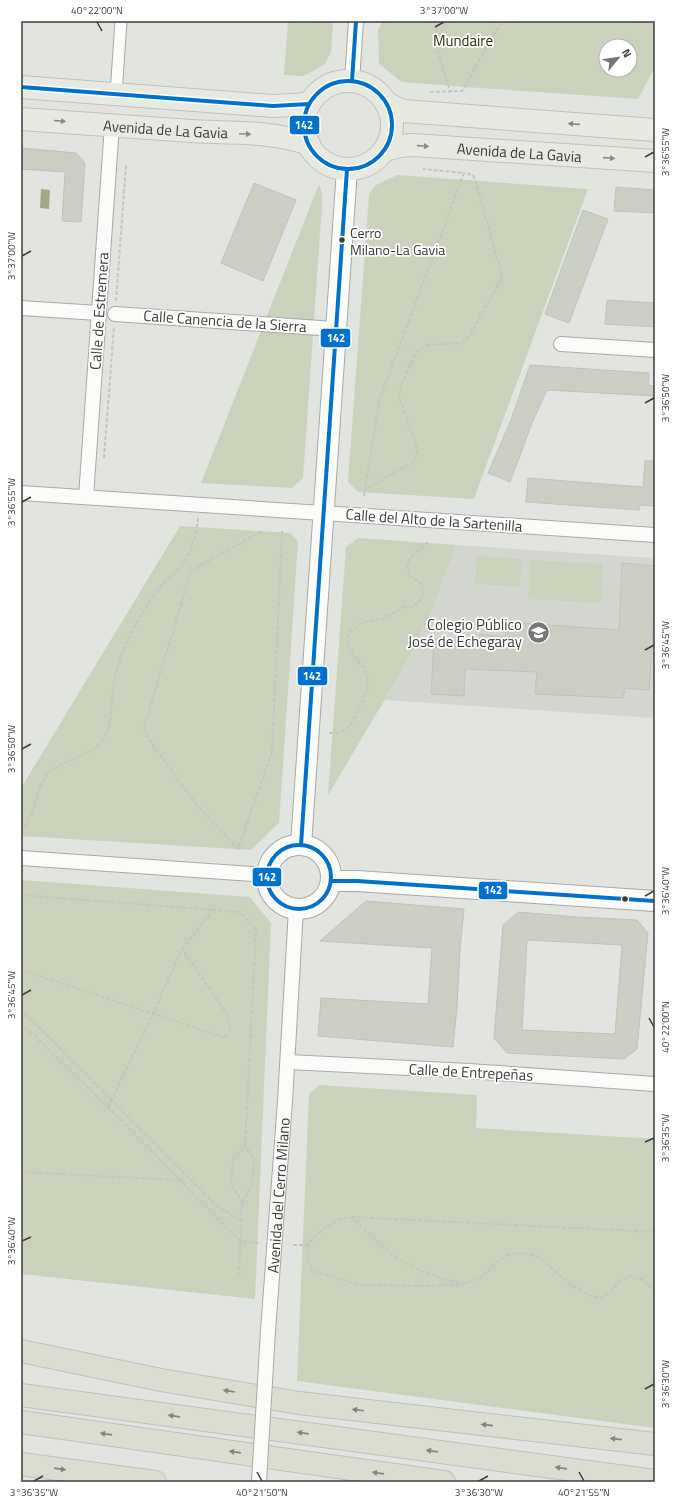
<svg xmlns="http://www.w3.org/2000/svg" width="676" height="1503" font-family="'Titillium Web',sans-serif">
<style>
.built{fill:#d3d6ce}
.green{fill:#cbd2bb;fill-rule:evenodd}
.water{fill:#a0a983}
.building{fill:#cbcfc3;stroke:#bfc1be;fill-rule:evenodd}
.lines{fill:none;stroke-linecap:round;stroke-linejoin:round}
.pedestrian-casing{stroke:#a8a9a6;stroke-width:13}
.minor-casing{stroke:#a8a9a6;stroke-width:16}
.secondary-casing{stroke:#a8a9a6;stroke-width:22}
.primary-casing{stroke:#bfc0be;stroke-width:24}
.motorway-casing{stroke:#bfc0be;stroke-width:24}
.path{stroke:#c4c4c3;stroke-width:2;stroke-dasharray:4 2;stroke-linecap:butt}
.pedestrian{stroke:#fbfbfa;stroke-width:11}
.minor{stroke:#fbfbfa;stroke-width:14}
.secondary{stroke:#fbfbfa;stroke-width:20}
.primary{stroke:#e7eae1;stroke-width:22}
.motorway{stroke:#daded0;stroke-width:22}
.minor-bridge-casing{stroke:#a8a9a6;stroke-width:16;stroke-linecap:butt}
.minor-bridge{stroke:#fbfbfa;stroke-width:14}
.bus-1-casing{stroke:#fff;stroke-width:7}
.bus-1{stroke:#0072ce;stroke-width:4}
.oneway{fill:#898a85}
.oneway2{fill:#83857e}
.ticks{fill:none;stroke:#3c3c3a;stroke-width:1.5}
.bus-dot{fill:#3c3c3a;stroke:#fff;stroke-width:1.5}
.labels{text-anchor:middle;dominant-baseline:central;stroke-width:3.5;stroke-linejoin:round;paint-order:stroke}
.bus-label{font-size:14px;fill:#3c3c3a;stroke:#fff;text-anchor:start}
.park-label{font-size:15px;fill:#293207;stroke:#fff}
.street-label{font-size:15px;fill:#3c3c3a;stroke:#fff}
.poi-label{font-size:15px;fill:#3c3c3a;stroke:#fff;text-anchor:end}
.line-badge{stroke:#fff;stroke-width:1.5}
.badge-label{font-size:11px;text-anchor:middle;font-weight:bold;fill:#fff}
.neatline{fill:none;stroke:#3c3c3a;stroke-width:1.5}
.ticks-label{font-size:10px;text-anchor:middle;fill:#3c3c3a}
</style>
<rect width="100%" height="100%" fill="#e2e4e0"/>
<path class="built" d="M456 545 653 558 655 561V683L653 718 385 700 410 657 433 609Z"/>
<g class="green">
<path d="M288 21H333L331 52 325 64 306 75 300 76 284 75Z"/>
<path d="M383 21H655V67L638 99 465 87 455 86 454 88 453 86 402 82 379 64 378 30ZM606 46H630V70H606Z"/>
<path d="M397 175 588 189 474 499 358 492 348 482 369 195 374 186Z"/>
<path d="M319 184 322 193V205L303 478 292 488 201 483Z"/>
<path d="M180 526 291 533 298 542 279 823 251 850 21 836V788Z"/>
<path d="M358 538 456 545 433 609 410 657 328 795 346 547Z"/>
<path d="M477 556 522 559 520 587 475 584Z"/>
<path d="M530 560 603 564 601 603 528 599Z"/>
<path d="M21 880 250 897 271 923 255 1299 21 1274Z"/>
<path d="M319 1085 477 1095 476 1128 655 1139V1428L297 1381 309 1094Z"/>
</g>
<path class="water" d="M41 189 50 190 49 209 40 208Z"/>
<g class="building">
<path d="M21 148 76 153 85 163 81 222 62 221 65 172 21 169Z"/>
<path d="M254 183 296 200 263 281 221 263Z"/>
<path d="M616 187 655 190V213L614 211Z"/>
<path d="M583 210 608 219 569 323 545 314Z"/>
<path d="M607 300 655 303V327L605 324Z"/>
<path d="M530 365 649 373 648 385 655 386V396L547 390 532 423 510 482 488 473 511 420Z"/>
<path d="M645 461H655V506L640 505 639 510 526 502 528 478 643 487Z"/>
<path d="M622 563 655 566V598L649 690 625 688 623 698 535 694 537 672 465 669 464 696 431 694 434 639 480 642V634L505 637 507 622 619 630Z"/>
<path d="M366 901 464 909 460 950 457 1007 453 1047 318 1036 321 998 428 1004 432 948 320 941Z"/>
<path d="M518 912 577 917 637 920 648 933 637 1049 624 1059 507 1053 494 1038 503 925ZM527 940 622 945 615 1034 522 1030Z"/>
</g>
<g class="lines">
<defs>
<path id="pedestrian" d="M116 94 121 21"/>
<g id="minor">
<path d="M352 81 356 21"/>
<path d="M21 308 98 313"/>
<path d="M115 314 335 329"/>
<path d="M561 344 655 350"/>
<path d="M21 493 655 535"/>
<path d="M86 497 112 125"/>
<path d="M21 858 267 875"/>
<path d="M288 1062 469 1071 655 1084"/>
<path id="s1" d="M268 1331 285 1101 296 909"/>
</g>
<g id="secondary">
<path d="M301 845 347 169"/>
<circle cx="299" cy="877" r="32"/>
<path d="M331 881H357L655 901"/>
</g>
<g id="primary">
<circle cx="348" cy="125" r="44"/>
<path d="M21 87 273 106 309 104"/>
<path d="M386 103 403 111 655 130"/>
<path id="s2" d="M21 119C78 123 134 127 191 131 229 133 273 131 309 144"/>
<path id="s3" d="M385 150 400 146 413 145 655 161"/>
</g>
<g id="motorway">
<path d="M21 1351 161 1380 299 1403 655 1444"/>
<path d="M21 1395 655 1481"/>
<path d="M21 1422 444 1482"/>
<path d="M21 1464 155 1482"/>
</g>
</defs>
<use href="#pedestrian" class="pedestrian-casing"/>
<use href="#minor" class="minor-casing"/>
<use href="#secondary" class="secondary-casing"/>
<use href="#primary" class="primary-casing"/>
<use href="#motorway" class="motorway-casing"/>
<g class="path">
<path d="M439 21 434 39 450 91"/>
<path d="M430 92 462 91 465 87 485 49 503 21"/>
<path d="M116 301 126 165"/>
<path d="M104 458 114 326"/>
<path d="M364 490 415 461 417 448 399 397 402 383 417 351 426 345 462 343 470 335 501 280V271L475 180 473 175 464 173"/>
<path d="M364 496 380 398 464 173 423 169"/>
<path d="M262 531 191 571 144 727 146 734 155 748 196 804 238 849 272 752 282 531"/>
<path d="M329 733C336 733 344 732 349 726 352 723 366 695 367 690 368 687 368 681 367 678 364 659 345 657 348 634L360 623 382 619 405 607H412L420 601 423 593 421 583 410 576 407 566 410 558 427 543V541"/>
<path d="M21 831C38 815 33 792 46 776 60 759 92 757 104 738 113 724 111 694 115 676 119 659 126 643 134 628 142 613 151 598 162 585 168 579 174 574 179 568 191 555 197 534 198 517"/>
<path d="M21 895 240 912 256 930 245 1146 233 1159 231 1184 242 1202 239 1274"/>
<path d="M21 970 225 1038 231 1028 227 1014 182 949"/>
<path d="M21 1009 216 1205 241 1221"/>
<path d="M21 1023 108 1107 240 1241 258 1243"/>
<path d="M108 1107 153 1014 182 949 213 910"/>
<path d="M21 1172 178 1180"/>
<path d="M242 1202 252 1186 254 1159 245 1146"/>
<path d="M352 1217 655 1232"/>
<path d="M293 1245H308"/>
<path d="M465 1284C437 1278 409 1269 387 1250 374 1240 364 1227 350 1217L339 1219 316 1234 308 1245V1260L312 1271 361 1285 427 1286 465 1284 483 1276 495 1264 508 1255 521 1253 533 1255 542 1260 574 1287 589 1295 602 1298 611 1292 619 1281 631 1276 643 1280 655 1292"/>
</g>
<use href="#pedestrian" class="pedestrian"/>
<use href="#minor" class="minor"/>
<use href="#secondary" class="secondary"/>
<use href="#primary" class="primary"/>
<use href="#motorway" class="motorway"/>
<defs>
<path id="minor-bridge" d="M259 1482 268 1331"/>
</defs>
<use href="#minor-bridge" class="minor-bridge-casing"/>
<use href="#minor-bridge" class="minor-bridge"/>
<defs>
<g id="bus-1">
<path d="M352 81 356 21"/>
<circle cx="348" cy="125" r="44"/>
<path d="M21 87 273 106 309 104"/>
<path d="M301 845 347 169"/>
<circle cx="299" cy="877" r="32"/>
<path d="M331 881H357L655 901"/>
</g>
</defs>
<use href="#bus-1" class="bus-1-casing"/>
<use href="#bus-1" class="bus-1"/>
</g>
<defs><path id="oneway-solid" d="M-6-.8H1V-3.2L6.5 0L1 3.2V.8H-6Z"/></defs>
<g class="oneway">
<use href="#oneway-solid" transform="translate(60 121) rotate(4)"/>
<use href="#oneway-solid" transform="translate(574 124) rotate(-176)"/>
<use href="#oneway-solid" transform="translate(245 134) rotate(3)"/>
<use href="#oneway-solid" transform="translate(423 146) rotate(4)"/>
<use href="#oneway-solid" transform="translate(609 158) rotate(4)"/>
</g>
<g class="oneway2">
<use href="#oneway-solid" transform="translate(229 1391) rotate(-171)"/>
<use href="#oneway-solid" transform="translate(358 1410) rotate(-173)"/>
<use href="#oneway-solid" transform="translate(174 1416) rotate(-172)"/>
<use href="#oneway-solid" transform="translate(487 1425) rotate(-174)"/>
<use href="#oneway-solid" transform="translate(303 1433) rotate(-172)"/>
<use href="#oneway-solid" transform="translate(106 1434) rotate(-172)"/>
<use href="#oneway-solid" transform="translate(616 1439) rotate(-174)"/>
<use href="#oneway-solid" transform="translate(432 1451) rotate(-172)"/>
<use href="#oneway-solid" transform="translate(235 1452) rotate(-172)"/>
<use href="#oneway-solid" transform="translate(561 1468) rotate(-172)"/>
<use href="#oneway-solid" transform="translate(60 1469) rotate(8)"/>
<use href="#oneway-solid" transform="translate(378 1473) rotate(-172)"/>
</g>
<path class="ticks" d="M97 22 102 31M435 27 444 22M645 157 654 152M22 256 31 251M645 403 654 398M22 502 31 497M645 650 654 645M22 749 31 744M645 896 654 891M22 995 31 990M649 1018 654 1027M645 1142 654 1138M22 1241 31 1237M645 1389 654 1384M257 1472 262 1481M579 1472 584 1481M34 1481 43 1476M479 1481 488 1476"/>
<defs>
<symbol id="school-disc" viewBox="-11 -11 22 22"><circle r="9.5" fill="#767774" stroke="#fff"/><path d="M0-5L7-2L0 1L-7-2ZM-4 1L0 2.5L4 1V4Q0 6-4 4Z" fill="#fff"/></symbol>
</defs>
<g fill-rule="evenodd">
<use href="#school-disc" x="526" y="620" width="25" height="25"/>
</g>
<g class="bus-dot">
<circle cx="342" cy="240" r="3.5"/>
<circle cx="625" cy="899" r="3.5"/>
</g>
<g class="labels">
<g class="bus-label">
<text x="350" y="232">Cerro<tspan x="350" dy="17">Milano-La Gavia</tspan></text>
</g>
<g class="park-label">
<text x="463" y="40">Mundaire</text>
</g>
<g class="street-label">
<text stroke="none"><textPath href="#s2" startOffset="145">Avenida de La Gavia</textPath></text>
<text stroke="none"><textPath href="#s3" startOffset="135">Avenida de La Gavia</textPath></text>
<text transform="translate(99 311) rotate(-86)">Calle de Estremera</text>
<text transform="translate(225 321) rotate(4)">Calle Canencia de la Sierra</text>
<text transform="translate(434 520) rotate(4)">Calle del Alto de la Sartenilla</text>
<text transform="translate(471 1072) rotate(3)">Calle de Entrepeñas</text>
<text stroke="none"><textPath href="#s1" startOffset="136">Avenida del Cerro Milano</textPath></text>
</g>
<g class="poi-label">
<text x="522" y="624">Colegio Público<tspan x="522" dy="17">José de Echegaray</tspan></text>
</g>
</g>
<g class="line-badge">
<rect x="289" y="115" width="31" height="20" rx="4" fill="#0072ce"/>
<rect x="320" y="328" width="31" height="20" rx="4" fill="#0072ce"/>
<rect x="297" y="666" width="31" height="20" rx="4" fill="#0072ce"/>
<rect x="252" y="867" width="30" height="20" rx="4" fill="#0072ce"/>
<rect x="478" y="881" width="30" height="19" rx="4" fill="#0072ce"/>
</g>
<g class="badge-label">
<text x="304" y="129">142</text>
<text x="336" y="342">142</text>
<text x="312" y="680">142</text>
<text x="267" y="881">142</text>
<text x="493" y="894">142</text>
</g>
<rect width="676" height="1503" fill="none" stroke="#ffffff" stroke-width="44"/>
<g transform="translate(618 58) rotate(61)"><circle r="19" fill="#ffffff" stroke="#b1b1b0"/>
<path d="M0-3L7 15L0 10L-7 15Z" fill="#767774"/>
<text y="-6" font-size="11" font-weight="bold" text-anchor="middle" fill="#3c3c3a">N</text>
</g>
<rect x="22" y="22" width="632" height="1459" class="neatline"/>
<g class="ticks-label">
<text x="97" y="14">40°22'00"N</text>
<text x="444" y="14">3°37'00"W</text>
<text transform="translate(665 152) rotate(-90)" y="4">3°36'55"W</text>
<text transform="translate(11 256) rotate(-90)" y="4">3°37'00"W</text>
<text transform="translate(665 398) rotate(-90)" y="4">3°36'50"W</text>
<text transform="translate(11 502) rotate(-90)" y="4">3°36'55"W</text>
<text transform="translate(665 645) rotate(-90)" y="4">3°36'45"W</text>
<text transform="translate(11 749) rotate(-90)" y="4">3°36'50"W</text>
<text transform="translate(665 891) rotate(-90)" y="4">3°36'40"W</text>
<text transform="translate(11 995) rotate(-90)" y="4">3°36'45"W</text>
<text transform="translate(665 1027) rotate(-90)" y="4">40°22'00"N</text>
<text transform="translate(665 1138) rotate(-90)" y="4">3°36'35"W</text>
<text transform="translate(11 1241) rotate(-90)" y="4">3°36'40"W</text>
<text transform="translate(665 1384) rotate(-90)" y="4">3°36'30"W</text>
<text x="34" y="1496">3°36'35"W</text>
<text x="262" y="1496">40°21'50"N</text>
<text x="479" y="1496">3°36'30"W</text>
<text x="584" y="1496">40°21'55"N</text>
</g>
</svg>
